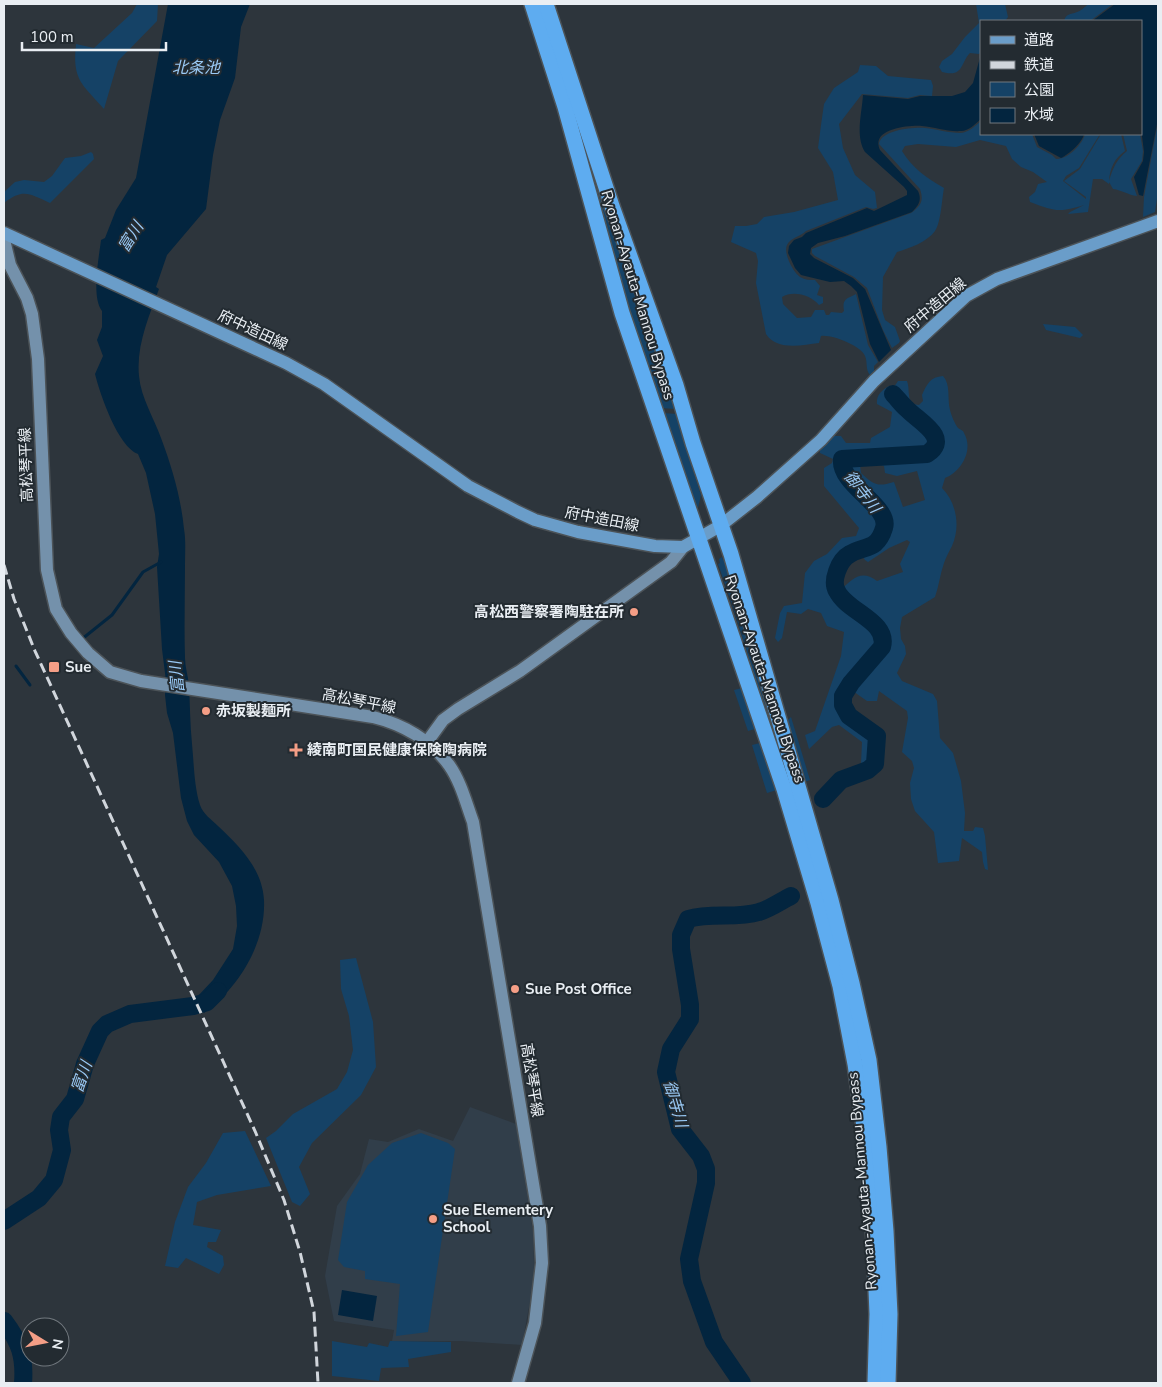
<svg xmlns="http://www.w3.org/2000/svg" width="1162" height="1387" font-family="'Nunito Sans','Noto Sans JP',sans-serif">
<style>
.built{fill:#313e4a}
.green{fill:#154266;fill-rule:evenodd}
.water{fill:#03253f}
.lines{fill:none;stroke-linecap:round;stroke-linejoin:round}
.stream{stroke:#03253f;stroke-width:3}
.river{stroke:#03253f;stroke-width:18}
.secondary-casing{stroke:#4c5358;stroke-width:15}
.primary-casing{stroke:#4c5358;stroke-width:15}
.highway-casing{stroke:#4c5358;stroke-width:18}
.secondary{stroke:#7491ab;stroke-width:12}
.primary{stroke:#6a9dc9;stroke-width:12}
.highway{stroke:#5eacf0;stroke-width:15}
.rail{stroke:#d1d6dc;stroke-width:3;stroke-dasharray:10 5;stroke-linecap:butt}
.poi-dot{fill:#f49e86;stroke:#232b31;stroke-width:2}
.labels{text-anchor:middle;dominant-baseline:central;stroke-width:4;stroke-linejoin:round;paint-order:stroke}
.street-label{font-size:15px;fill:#e9eef3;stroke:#232b31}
.poi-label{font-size:15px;font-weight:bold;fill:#e9eef3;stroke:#232b31;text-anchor:start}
.water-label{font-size:16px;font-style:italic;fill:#9acaf6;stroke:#232b31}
</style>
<rect width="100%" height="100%" fill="#2d353c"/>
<path class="built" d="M470 1107 516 1124 533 1232 534 1266 532 1291 522 1345 461 1341H392L394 1330 334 1321 325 1276 337 1206 360 1174 369 1139 388 1142 419 1129 453 1141Z"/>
<g class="green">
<path d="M137 4H158L157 21 118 61 104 109C82 84 72 80 76 44L94 48 132 13Z"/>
<path d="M976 4H1005L1008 17 1005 21H981V52L979 54 970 53C960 63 964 78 942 72L939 67 942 61 952 54 965 37 979 23Z"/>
<path d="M1088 4H1113L1090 21H1064C1066 13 1070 15 1077 12 1081 11 1085 7 1088 4Z"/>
<path d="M860 65 876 66 888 76 931 80 933 86 932 96 920 95 908 98 862 94 839 124 843 148 855 175 875 192 877 208 873 209 866 207 806 231C800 237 791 237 787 245 783 253 793 272 800 277 805 280 810 280 815 280L820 286 817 295 823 297V303L819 305C811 295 793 290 782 297L783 304 797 318 811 317 815 310H824L826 315H829L831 312 842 313 844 311C842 299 846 299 856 294L868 345 878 362 874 366V372L870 375C865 369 868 363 865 356 862 346 831 334 821 336L819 343C802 345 777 351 766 334L756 283 758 261 756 253 731 242 735 226H746L757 224 764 217 794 212 838 200 833 172 818 148 821 125 824 104 834 88 858 72Z"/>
<path d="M981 121V134H1032L1037 147 1052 155 1056 159C1067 160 1083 144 1085 134H1100L1079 168 1066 176 1063 181 1086 199V197L1064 181 1080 169 1101 134H1121L1125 151C1114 159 1110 168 1109 181 1113 168 1116 160 1127 151L1123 134H1140L1143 151 1142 161 1131 179 1137 196C1128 195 1122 190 1113 189L1109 182V184L1102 179H1093L1088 212 1068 214 1070 212 1084 205C1059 213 1054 211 1030 202L1029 197 1035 192 1038 184 1047 182 1033 172 1021 167 1012 159 1006 146 980 140 956 147 918 144 905 146 902 151C912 168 927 178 944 188 942 198 941 223 935 231 927 242 910 248 897 252L883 277 882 310 885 320 895 327 900 341 899 343 892 348 883 330 867 288 854 277 815 256 812 253V249L911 213C921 206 924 201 920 189L879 144C881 130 913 127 925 128 936 129 949 133 960 133 968 133 975 126 981 121Z"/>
<path d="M1158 122V192L1155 212 1143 217 1144 197Z"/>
<path d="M578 123 676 409 660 408 619 279 578 136Z"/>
<path d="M91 152 93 154 94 159 50 203C29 194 24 188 4 203V192L15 182 24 180 44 182 52 176 65 158 81 156Z"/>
<path d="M1043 324 1075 327 1083 335 1080 338 1046 330Z"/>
<path d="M943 376C951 385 947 398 950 410 951 415 955 424 958 428 961 430 963 430 964 433 974 450 961 472 945 478L942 488C956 502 961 526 952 546 949 552 946 557 944 563 940 574 939 586 935 597L902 617 900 628 901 639 905 646 906 654 897 673 902 681 933 694 937 701 940 738 953 753 961 781 965 813 964 831H973L975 827 983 828 985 836 988 870 985 869 983 862 982 852 962 838 959 861 938 863 934 832 915 811 911 799 910 783 914 768 912 761 902 752 908 718 907 711 879 691 877 701H867L850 689 883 648 886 639 884 631 877 623 854 608 840 595V591C852 579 861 569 877 581L903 572 900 564 910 542 907 540 889 548 868 562 865 560 860 553C872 549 877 545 883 534 901 501 839 487 845 460L928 456C962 434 899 411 894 387L898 381H907C910 389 907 396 912 404L919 405 923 401 922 395C927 384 930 377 943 376ZM878 464 884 466 885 473 897 476 917 471 925 500 903 507 894 482C877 487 874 485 861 473L860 465Z"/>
<path d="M889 386C895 412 929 419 935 443L932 449 926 452 848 455 840 458 841 470 855 488 883 519C882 530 877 543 866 546 861 548 855 548 851 550 842 554 834 570 833 579 828 613 888 617 880 646L850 682 840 695 841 705 847 718 875 737 873 763 868 767 861 764 862 742 839 725 832 727 809 749 805 735 815 731 841 656 844 632 827 626 821 613 808 609 801 614 787 612 782 638 778 642 775 638 780 613 784 606 802 603 805 573 814 561 827 554 842 538 856 536 859 528 824 486V468L832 463 833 459 820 453V448L831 436H841L846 443H870L871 438 890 427 892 412 877 404C876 395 882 390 889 386Z"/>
<path d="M662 413 678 414 682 435 701 495 698 508 696 507Z"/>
<path d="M722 557 723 560 726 559 790 787H788C765 713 744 637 718 564L720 563 719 559Z"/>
<path d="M742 688 756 726 755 729 748 731 734 690Z"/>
<path d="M791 717 810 780 802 783 785 723Z"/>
<path d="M760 743 762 744 777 790 767 793 752 745Z"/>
<path d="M356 958 373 1022 376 1067 361 1095 312 1143 299 1167 310 1194 300 1206 292 1202 266 1138 276 1131 293 1114 337 1089 347 1072 353 1050 349 1016 341 989 340 960Z"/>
<path d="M245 1131 271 1186 217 1195 197 1202 193 1225 221 1230 216 1242H208L207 1247 223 1256 224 1265 219 1274 186 1258 178 1268 165 1266 175 1222 188 1187 206 1163 223 1133Z"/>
<path d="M421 1133 448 1143 455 1149 428 1332 396 1336 400 1284 365 1279V1271L344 1267 338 1260 347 1202 368 1165 392 1143Z"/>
<path d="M332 1341 367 1347 369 1343 388 1347 390 1341 451 1342V1352L408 1359 409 1367 381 1368 379 1381 332 1376Z"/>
</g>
<g class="water">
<path d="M168 4H250L241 27 235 78 220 120 213 155 206 209 167 255 156 287 159 289C149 316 136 346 139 376 141 398 154 418 161 438 172 467 181 498 184 529 186 540 185 553 185 564 185 595 184 627 185 658 185 667 188 676 189 685 190 705 190 724 192 744 194 764 194 786 200 805 203 814 212 820 218 826 239 846 262 868 264 900 266 943 239 988 204 1013L197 997 213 980 233 949 237 926 236 906 232 886 219 862 194 835 187 821 181 798 173 733 167 713 165 695 166 681 162 649 157 567 159 554 155 514 146 473 138 454C118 447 100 394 95 374L103 356 97 340 102 327V311C91 297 99 257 101 240L105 238 116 210 136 178Z"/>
<path d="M1115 4H1158V119L1143 196 1139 195 1134 177 1143 161 1144 152 1141 128V21H1092Z"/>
<path d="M981 54V119C975 124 969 131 961 131 948 132 935 127 922 126 908 125 870 129 880 150L918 191C922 200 919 205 912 212L845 236 818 243 811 248 810 254 814 258 853 278 865 289 891 350 879 362 870 344 857 292 851 286 844 281 830 282 801 275 795 268 788 253 789 246 794 240 802 237 806 233 867 208 874 211 907 195V191L904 187 865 152C855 136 862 113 863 95L908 99 920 96H952L965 92 973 83Z"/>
<path d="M1034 134H1084C1082 143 1069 154 1061 158L1039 146Z"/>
<path d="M342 1290 377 1296 373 1321 338 1315Z"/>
</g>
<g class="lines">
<g class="stream">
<path d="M82 639 112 615 143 572 161 562"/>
<path d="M16 666 30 685"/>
</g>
<g class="river">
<path d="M823 799 841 780 868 770 875 764 877 736 849 716 843 705V696L851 683 882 647C889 621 847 612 837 591 831 581 839 560 850 554 865 545 877 551 884 528 891 506 839 485 842 459L927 454C952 438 918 421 907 409 902 405 898 399 893 394"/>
<path d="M4 1221 39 1198 54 1180 62 1150 59 1130 61 1117 75 1099 85 1064 100 1031 107 1024 130 1014 193 1006 207 1002 218 991"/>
<path d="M4 1321C20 1342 25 1357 23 1383"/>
<path d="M742 1383 714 1342 692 1281 689 1259 706 1183V1169L701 1156 680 1129 666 1072 671 1049 690 1019V1005L681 949V935L688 919C711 912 736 919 759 912 770 909 781 901 791 896"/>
</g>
<defs>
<g id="secondary">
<path d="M4 240 10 265 27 298 32 314 38 359 47 570 56 609 71 633 88 653 110 672 141 681 373 717C402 724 431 740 449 765 461 782 466 803 473 822L540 1226 542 1263 535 1323 518 1383"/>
<path d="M427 742 443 720 458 709 520 671 671 562 683 547"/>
</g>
<path id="primary" d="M4 233 286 363 324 384 468 486 518 512 535 520 578 532 655 546 683 547 720 526 757 497 821 440 874 381 966 296 997 279 1158 221"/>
<g id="highway">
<path d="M532 4 565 107 622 313 784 789 818 903 840 986 855 1064 867 1148 874 1241 877 1314 875 1383"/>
<path d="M546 4 612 206 676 385 693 443 731 554 831 900 852 983 869 1060 879 1147 886 1231 890 1314 888 1383"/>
</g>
</defs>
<use href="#secondary" class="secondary-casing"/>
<use href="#primary" class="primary-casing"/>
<use href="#highway" class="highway-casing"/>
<use href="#secondary" class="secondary"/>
<use href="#primary" class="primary"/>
<use href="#highway" class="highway"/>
<path class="rail" d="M4 565 14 599 35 651 255 1131 284 1200 300 1252 314 1312 318 1383"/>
</g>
<g class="poi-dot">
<circle cx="634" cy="612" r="5"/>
<rect x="48" y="661" width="12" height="12" rx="2.5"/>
<circle cx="206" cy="711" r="5"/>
<path d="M293.5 742.5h5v5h5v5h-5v5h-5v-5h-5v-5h5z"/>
<circle cx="515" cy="989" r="5"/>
<circle cx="433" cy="1219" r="5"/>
</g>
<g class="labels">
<g class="street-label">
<text transform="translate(638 295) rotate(73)">Ryonan-Ayauta-Mannou Bypass</text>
<text transform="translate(935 305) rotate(-40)">府中造田線</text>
<text transform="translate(253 330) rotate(25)">府中造田線</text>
<text transform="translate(26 465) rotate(-92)">高松琴平線</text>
<text transform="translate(602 519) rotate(11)">府中造田線</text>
<text transform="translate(765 679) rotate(71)">Ryonan-Ayauta-Mannou Bypass</text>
<text transform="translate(359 701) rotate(11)">高松琴平線</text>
<text transform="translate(532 1080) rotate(81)">高松琴平線</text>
<text transform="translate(862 1181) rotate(-95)">Ryonan-Ayauta-Mannou Bypass</text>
</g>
<g class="poi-label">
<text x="624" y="612" text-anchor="end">高松西警察署陶駐在所</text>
<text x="65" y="667">Sue</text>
<text x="216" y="711">赤坂製麺所</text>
<text x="307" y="750">綾南町国民健康保険陶病院</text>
<text x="525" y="989">Sue Post Office</text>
<text x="443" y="1210">Sue Elementery<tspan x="443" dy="17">School</tspan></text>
</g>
<g class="water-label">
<text x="196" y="68">北条池</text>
<text transform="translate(131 237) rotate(-58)">富川</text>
<text transform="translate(862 492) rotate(52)">御寺川</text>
<text transform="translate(177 677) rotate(-96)">富川</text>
<text transform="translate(82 1077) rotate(-71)">富川</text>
<text transform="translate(675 1104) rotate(74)">御寺川</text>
</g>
</g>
<rect width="1162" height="1387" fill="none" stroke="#e9eef3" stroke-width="10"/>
<rect x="980" y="20" width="162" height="115" fill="#232b31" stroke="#72797f"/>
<rect x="990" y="36" width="25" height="8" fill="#6a9dc9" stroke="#72797f"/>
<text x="1024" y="45" font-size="15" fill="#e9eef3">道路</text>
<rect x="990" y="61" width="25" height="8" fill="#d1d6dc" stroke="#72797f"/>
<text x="1024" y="70" font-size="15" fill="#e9eef3">鉄道</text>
<rect x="990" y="82" width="25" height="15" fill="#154266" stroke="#72797f"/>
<text x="1024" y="95" font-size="15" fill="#e9eef3">公園</text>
<rect x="990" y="108" width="25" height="15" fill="#03253f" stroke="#72797f"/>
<text x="1024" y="120" font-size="15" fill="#e9eef3">水域</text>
<g transform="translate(45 1342) rotate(100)"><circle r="24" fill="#232b31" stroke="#72797f"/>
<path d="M0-4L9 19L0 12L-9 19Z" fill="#f49e86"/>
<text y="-8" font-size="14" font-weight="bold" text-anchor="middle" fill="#e9eef3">N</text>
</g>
<path d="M22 42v8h144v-8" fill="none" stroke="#e9eef3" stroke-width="2.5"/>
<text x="30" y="42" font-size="15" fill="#e9eef3" stroke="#232b31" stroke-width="4" paint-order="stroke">100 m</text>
</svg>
